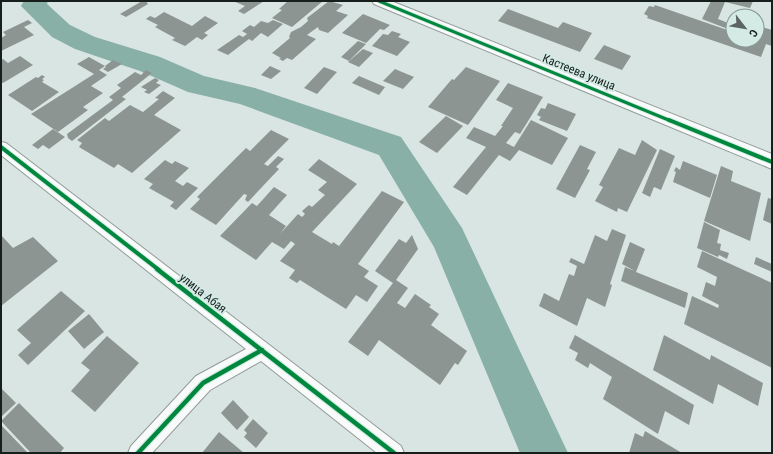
<svg xmlns="http://www.w3.org/2000/svg" width="773" height="454" font-family="'Roboto Condensed',sans-serif">
<style>
.lines{fill:none;stroke-linecap:round;stroke-linejoin:round}
.river{fill:#88b0a6;fill-rule:evenodd}
.building{fill:#8c9592}
.minor-casing{stroke:#939b99;stroke-width:2}
.tertiary-casing{stroke:#939b99;stroke-width:2}
.minor{fill:#f9fbfb;fill-rule:evenodd}
.tertiary{fill:#f9fbfb;fill-rule:evenodd}
.cycleway-far2-casing{stroke:#d4eae4;stroke-width:5}
.cycleway-far1-casing{stroke:#d4eae4;stroke-width:6}
.cycleway-casing{stroke:#d4eae4;stroke-width:7}
.cycleway-far2{stroke:#00873e;stroke-width:3}
.cycleway-far1{stroke:#00873e;stroke-width:4}
.cycleway{stroke:#00873e;stroke-width:4.5}
.labels{text-anchor:middle;dominant-baseline:central;stroke-width:4;stroke-linejoin:round;paint-order:stroke}
.street-label{font-size:12px;fill:#171f1d;stroke:#d4eae4}
</style>
<rect width="100%" height="100%" fill="#d9e5e2"/>
<g class="lines">
<path class="river" d="M24 1H48L47 4 70 25 95 37 160 57 204 76 255 88 401 137 462 228 568 453H520L434 247 379 155 240 104 188 92 140 71 75 49 52 37 21 6Z"/>
</g>
<g class="building">
<path d="M142 1H146L148 4 126 17 120 14Z"/>
<path d="M233 1H264L244 14 238 11 245 6Z"/>
<path d="M288 1H323L292 27 272 18 282 10 279 9Z"/>
<path d="M329 1 343 5 336 11 348 15 328 33 319 30 318 27 311 32 307 35 316 39 292 60 287 58 283 61 279 59 281 58 272 53 290 38 289 37 291 32 301 27 308 21 307 18Z"/>
<path d="M711 1H753L750 8 725 2 718 19 733 25V31L702 19Z"/>
<path d="M655 5 733 32V40H757V34H759L762 27 772 30V46L766 44 761 57 647 18 648 16 644 14 649 6 654 7Z"/>
<path d="M508 9 558 28 563 22 592 33 580 52 498 21Z"/>
<path d="M164 12 192 26 205 16 218 23 204 33 208 35 202 40 197 37 185 46 172 40 175 38 155 27 158 25 146 19 150 16 155 18Z"/>
<path d="M363 14 390 25 384 30 380 29 366 43 342 33Z"/>
<path d="M28 20 32 23 24 27 34 35 1 51V38L6 35 3 32Z"/>
<path d="M273 20 283 24 268 37 261 33 252 41 249 39 241 45 228 55 217 50 239 35 243 37 247 34 242 31 250 25 254 27 261 21 268 23Z"/>
<path d="M392 31 401 34 398 37 410 42 397 56 372 46 383 34 388 35Z"/>
<path d="M358 41 366 44 349 61 341 57Z"/>
<path d="M604 45 631 56 622 70 594 59Z"/>
<path d="M363 49 373 53 359 67 348 62Z"/>
<path d="M20 56 33 65 3 83 1 82V60L3 59 8 63Z"/>
<path d="M89 57 105 66 113 60 122 64 108 72 103 69 106 67 105 66 99 70 107 75 91 86 103 93 83 107 88 110 58 132 31 114 94 74 77 64Z"/>
<path d="M270 66 281 71 271 79 261 75Z"/>
<path d="M324 67 337 72 317 94 304 88Z"/>
<path d="M466 67 500 81 468 125 428 107 452 79 454 80Z"/>
<path d="M395 69 414 77 403 89 383 81Z"/>
<path d="M146 70 152 73 122 97 126 99 72 141 68 138 67 134 113 100 109 97 121 88 117 85 135 72 141 75Z"/>
<path d="M42 75 45 77 42 79 44 80 42 82 59 92 32 111 8 95 36 77 38 78Z"/>
<path d="M359 76 385 87 379 95 352 83Z"/>
<path d="M155 78 159 80 156 83 161 85 149 94 144 92 147 90 141 87Z"/>
<path d="M508 83 543 97 520 134 515 132 506 143 514 147 531 120 568 138 552 165 519 150 510 161 499 155 467 195 453 187 486 147 466 138 474 127 495 136 503 126H501L513 108 496 100Z"/>
<path d="M163 91 175 98 154 115 181 130 132 173 118 164 114 168 79 147 82 143 77 140 105 118 109 121 130 105 143 112 159 99 155 98Z"/>
<path d="M548 103 576 114 567 131 539 120 541 117 537 115 541 108 545 109Z"/>
<path d="M446 116 463 126 437 153 419 142Z"/>
<path d="M53 129 65 137 49 149 43 145 38 149 32 145Z"/>
<path d="M271 130 289 139 264 164 268 166 278 156 284 159 276 167 279 169 248 202 245 200 247 195 244 194 216 225 190 209 200 199 197 197 246 148 250 151Z"/>
<path d="M642 140 657 150 627 212 618 208 617 212 595 201 603 187 599 185 619 148 635 155Z"/>
<path d="M580 145 596 152 587 169 590 170 575 198 556 189Z"/>
<path d="M660 149 675 156 661 190 654 187 650 197 642 193Z"/>
<path d="M319 159 357 184 312 232 332 244 333 242 339 246 382 191 404 202 358 264 369 271 364 277 378 286 367 302 356 295 346 309 300 280 297 283 289 278 295 270 280 261 295 244 291 241 284 249 272 242 256 260 220 236 252 203 257 206 274 187 287 195 269 215 286 226 280 234 298 214 302 217 305 214 302 211 309 205 312 207 325 195 318 190 327 182 308 170Z"/>
<path d="M165 160 172 164 175 161 189 168 175 181 183 186 187 182 198 188 176 210 170 206 174 202 149 188 153 184 144 179Z"/>
<path d="M683 161 717 175 710 198 673 182 676 172 674 171 676 167 680 170Z"/>
<path d="M721 166 733 171 731 181 761 193 750 241 704 221Z"/>
<path d="M768 198 772 199V224L763 220Z"/>
<path d="M704 222 720 230 717 243 721 244 720 250 729 253 727 259 719 255 718 257 697 248Z"/>
<path d="M612 229 626 235 610 284 612 285 605 307 587 298 577 326 539 306 544 293 559 301 569 274 574 276 577 266 569 262 571 258 584 264 595 235 607 241Z"/>
<path d="M1 235 13 248 33 237 58 261 1 306Z"/>
<path d="M412 235 418 249 396 280 408 288 397 303 405 308 415 294 431 305 429 307 439 314 431 325 467 351 458 365 455 363 440 385 379 340 368 356 348 342 393 283 375 271 399 239 406 243Z"/>
<path d="M630 242 645 249 636 272 688 293 685 308 621 281 625 267 635 271 622 264Z"/>
<path d="M702 251 772 283V368L684 324 692 296 718 308 719 305 702 296 706 282 715 286 717 277 697 267Z"/>
<path d="M756 257 772 264V272L754 264Z"/>
<path d="M61 291 85 311 28 365 18 355 31 343 17 330Z"/>
<path d="M89 314 104 332 84 349 68 331Z"/>
<path d="M575 335 694 405 689 425 665 411 658 434 603 399 612 377 590 363 588 368 575 360 578 353 569 348Z"/>
<path d="M664 335 710 360 711 355 763 383 758 406 718 384 713 404 653 370Z"/>
<path d="M107 336 139 363 95 412 71 391 90 370 81 363Z"/>
<path d="M1 388 16 403 1 417Z"/>
<path d="M233 400 249 417 237 430 221 413Z"/>
<path d="M19 403 64 448 60 453H31L1 421Z"/>
<path d="M253 419 268 433 256 448 244 437 247 433 244 430Z"/>
<path d="M1 425 28 453H1Z"/>
<path d="M645 431 682 453H629L635 433 643 437Z"/>
<path d="M219 432 244 453H202Z"/>
</g>
<g class="lines">
<defs>
<path id="minor" d="M1 142 6 143 401 446 404 453H377L261 361 210 390 152 453H128L131 446 196 376 246 349 1 155Z"/>
<path id="tertiary" d="M372 1H391L772 154V169L374 4Z"/>
</defs>
<use href="#minor" class="minor-casing"/>
<use href="#tertiary" class="tertiary-casing"/>
<use href="#minor" class="minor"/>
<use href="#tertiary" class="tertiary"/>
<defs>
<path id="cycleway-far2" d="M379 1 671 121"/>
<g id="cycleway-far1">
<path d="M669 120 772 162"/>
<path d="M1 147 159 270"/>
</g>
<g id="cycleway">
<path d="M157 269 394 453"/>
<path d="M138 453 203 383 262 350"/>
</g>
</defs>
<use href="#cycleway-far2" class="cycleway-far2-casing"/>
<use href="#cycleway-far1" class="cycleway-far1-casing"/>
<use href="#cycleway" class="cycleway-casing"/>
<use href="#cycleway-far2" class="cycleway-far2"/>
<use href="#cycleway-far1" class="cycleway-far1"/>
<use href="#cycleway" class="cycleway"/>
</g>
<g class="labels">
<g class="street-label">
<text transform="translate(579 72) rotate(22)">Кастеева улица</text>
<text transform="translate(203 293) rotate(38)">улица Абая</text>
</g>
</g>
<rect width="773" height="454" fill="none" stroke="#171f1d" stroke-width="4"/>
<g transform="translate(745 28) rotate(121)"><circle r="19" fill="#d4eae4" stroke="#889994"/>
<path d="M0-3L7 15L0 10L-7 15Z" fill="#5b6462"/>
<text y="-6" font-size="11" font-weight="bold" text-anchor="middle" fill="#171f1d">С</text>
</g>
</svg>
